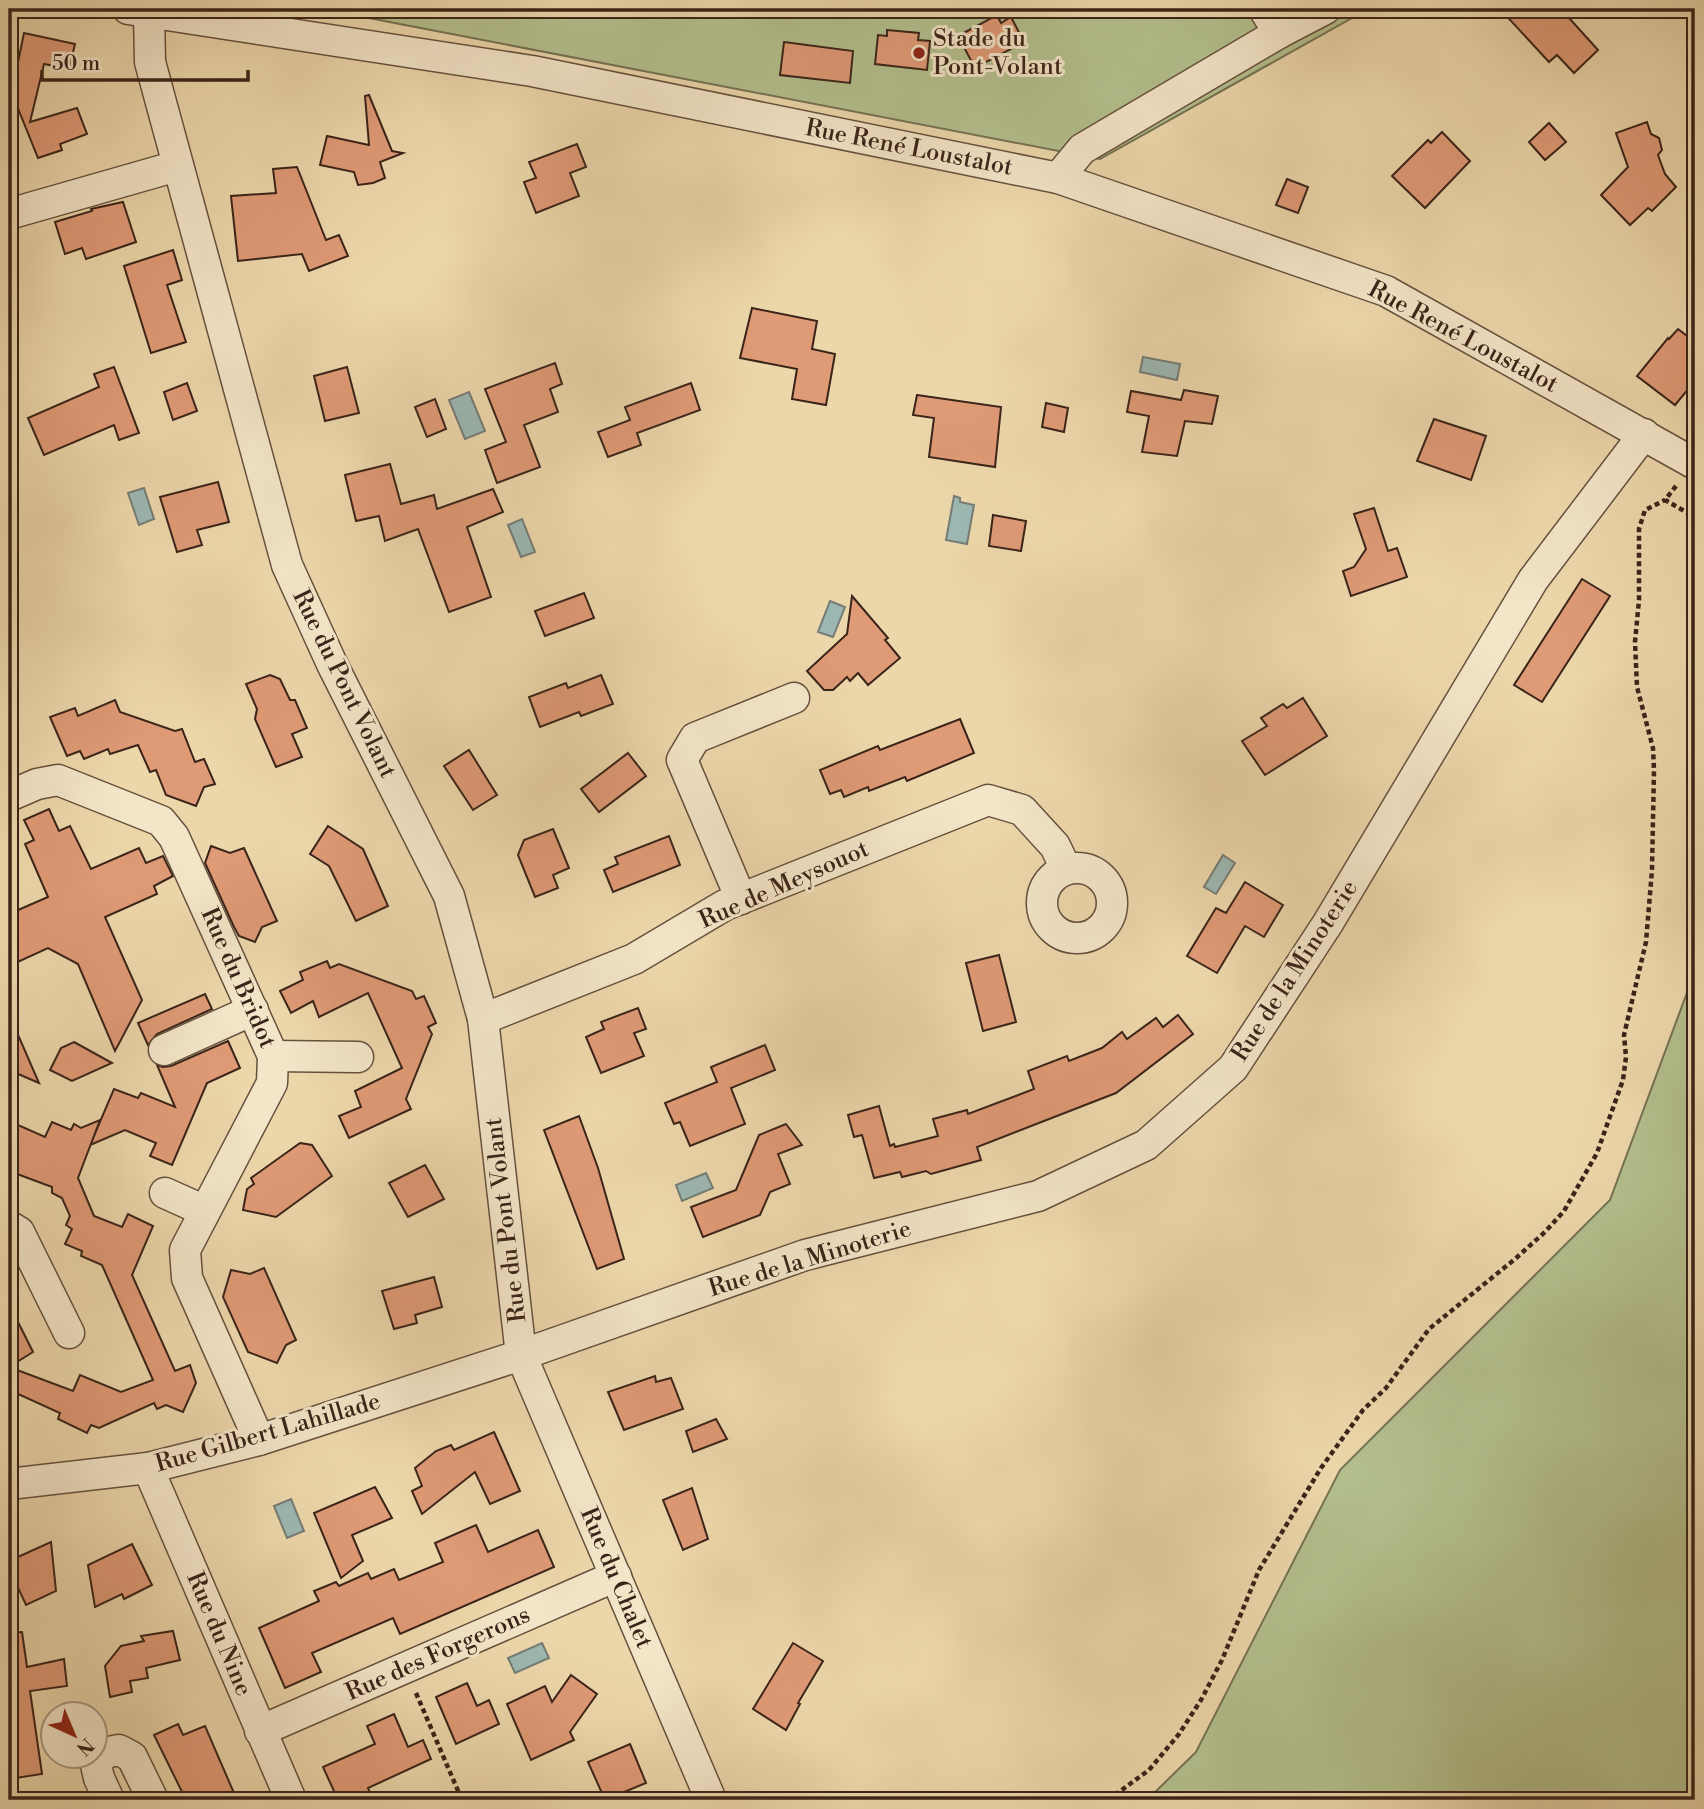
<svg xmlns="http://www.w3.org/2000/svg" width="1704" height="1809" font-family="'Libre Bodoni',serif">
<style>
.green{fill:#b3bf8d;stroke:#767253;stroke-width:2}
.water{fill:#9cb7b2;stroke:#757c75;stroke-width:2}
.building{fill:#df9a76;stroke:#3a2419;stroke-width:2}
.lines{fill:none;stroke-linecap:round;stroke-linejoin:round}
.minor-casing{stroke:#66513e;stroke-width:33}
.path{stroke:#3a2419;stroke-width:4.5;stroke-dasharray:5 3.5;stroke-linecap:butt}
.minor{stroke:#f3e5c8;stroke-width:30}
.poi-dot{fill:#8f2418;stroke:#f3e5c8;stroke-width:2.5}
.labels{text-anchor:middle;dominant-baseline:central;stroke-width:6;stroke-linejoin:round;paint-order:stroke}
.poi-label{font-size:24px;fill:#3a2419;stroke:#f3e5c8;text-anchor:start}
.street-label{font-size:24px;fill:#3a2419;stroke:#f3e5c8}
</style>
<rect width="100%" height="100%" fill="#ecd7ab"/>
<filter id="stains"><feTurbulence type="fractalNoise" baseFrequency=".00286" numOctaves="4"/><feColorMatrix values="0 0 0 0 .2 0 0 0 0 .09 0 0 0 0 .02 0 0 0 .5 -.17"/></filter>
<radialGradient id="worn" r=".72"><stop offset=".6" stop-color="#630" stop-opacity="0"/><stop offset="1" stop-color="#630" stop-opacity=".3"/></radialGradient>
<g class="green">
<path d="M322 9H1368L1100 159Z"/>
<path d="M1695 971V1800H1147L1196 1752 1340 1470 1610 1200Z"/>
</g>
<g class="water">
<path d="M1143 357 1180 364 1177 380 1140 372Z"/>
<path d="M469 392 485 431 465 439 449 400Z"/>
<path d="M144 488 154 519 139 525 128 493Z"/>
<path d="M954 496 960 498V502L974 505 967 544 946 540Z"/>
<path d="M522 519 535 552 521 557 508 525Z"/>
<path d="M830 601 845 607 833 637 818 632Z"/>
<path d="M1223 855 1235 863 1216 894 1204 887Z"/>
<path d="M706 1173 713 1188 682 1201 676 1185Z"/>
<path d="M291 1499 304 1531 287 1538 274 1506Z"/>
<path d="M542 1643 549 1658 515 1673 508 1658Z"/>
</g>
<g class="building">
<path d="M1500 9H1561L1598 50 1574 73 1557 55 1549 62Z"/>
<path d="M997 15 1001 23 1011 17 1024 42 975 68 958 36Z"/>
<path d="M887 30 919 33 918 40 930 41 927 70 875 64 878 35 887 36Z"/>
<path d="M24 33 75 44 69 69 44 64 30 122 77 108 87 134 60 144 62 150 38 158 9 86V76L15 77Z"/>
<path d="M784 42 853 51 850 83 780 75Z"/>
<path d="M369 95 392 151 403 153 380 162 385 178 373 183 358 185 354 172 320 165 327 136 369 145 365 96Z"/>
<path d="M1647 122 1651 134 1659 138 1662 150 1658 155 1665 174 1676 187 1652 211 1648 208 1630 225 1601 195 1628 167 1616 133Z"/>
<path d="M1549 123 1566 142 1545 160 1529 142Z"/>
<path d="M1442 132 1470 161 1425 208 1392 176 1428 140 1431 143Z"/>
<path d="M577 144 586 167 570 173 579 196 536 213 524 182 536 178 529 162Z"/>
<path d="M297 167 326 240 339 235 348 256 309 271 302 254 238 261 231 196 276 193 273 169Z"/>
<path d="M1287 179 1308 187 1298 213 1276 205Z"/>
<path d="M123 202 136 242 86 259 82 248 65 254 55 222 92 211 91 209Z"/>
<path d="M173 250 182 280 167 285 186 342 151 353 124 266Z"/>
<path d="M752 308 817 321 812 349 835 354 826 405 792 399 797 369 740 358Z"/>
<path d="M1678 329 1695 342V381L1675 405 1637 376 1668 338 1669 339Z"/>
<path d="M555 363 562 384 550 389 558 412 524 425 540 467 497 483 485 450 506 442 485 389Z"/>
<path d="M114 367 139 433 119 440 114 425 44 455 28 418 99 387 94 374Z"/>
<path d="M347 367 359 413 325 421 314 376Z"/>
<path d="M187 383 197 411 173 420 164 392Z"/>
<path d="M691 383 700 410 637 433 641 445 608 457 598 432 630 420 625 407Z"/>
<path d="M1184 390 1218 396 1212 424 1185 421 1177 456 1142 452 1149 416 1127 412 1131 391 1181 400Z"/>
<path d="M917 395 1001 407 995 467 929 457 934 418 913 415Z"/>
<path d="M435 399 446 429 427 437 415 407Z"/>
<path d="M1046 403 1068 408 1064 432 1042 427Z"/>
<path d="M1434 419 1486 436 1471 480 1417 461Z"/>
<path d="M390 464 401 504 434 495 437 509 493 489 503 512 467 527 491 597 449 612 418 529 385 541 379 516 356 521 345 475Z"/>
<path d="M218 482 229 522 197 530 202 545 177 552 160 497Z"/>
<path d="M1374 508 1388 551 1397 548 1407 577 1351 596 1343 571 1354 567 1366 549 1354 514Z"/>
<path d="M993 515 1026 521 1021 551 989 546Z"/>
<path d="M1582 579 1610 596 1542 702 1514 685Z"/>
<path d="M584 593 594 618 545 636 535 611Z"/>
<path d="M852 596 888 638 885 640 900 658 868 685 858 673 850 681 847 677 833 690H824L807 671 847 634Z"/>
<path d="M270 675 280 679 290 700H295L307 728 292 734 302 757 276 767 255 719 257 709 246 684Z"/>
<path d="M601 675 613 704 581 716 579 712 540 727 529 697 566 683 568 688Z"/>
<path d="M1303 698 1327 736 1265 775 1242 741 1267 726 1261 718 1283 704 1287 708Z"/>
<path d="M115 700 120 712 175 731 182 729 195 762 204 759 215 784 204 787 196 806 166 795 156 770 150 772 138 745 110 754 108 749 84 759 80 751 67 756 50 717 75 708 78 716Z"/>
<path d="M960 719 974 753 907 781 905 777 869 791 868 787 844 797 841 790 830 794 820 770 878 746 880 750Z"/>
<path d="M469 750 497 795 473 810 444 766Z"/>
<path d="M628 753 646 776 599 812 581 789Z"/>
<path d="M49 809 59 831 70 826 91 869 139 848 146 863 163 856 173 876 154 886 157 894 105 917 142 1000 115 1051 78 964 48 948 9 966V914L48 897 25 844 34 840 24 820Z"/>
<path d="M328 826 363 849 388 906 356 921 329 866 310 854Z"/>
<path d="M553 829 569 868 553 875 558 888 535 897 518 855 524 840Z"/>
<path d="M669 836 680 865 613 892 604 870 618 864 615 857Z"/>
<path d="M211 846 230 853 244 848 277 921 262 927 255 942 239 936 234 927 205 863Z"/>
<path d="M1245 882 1283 905 1264 937 1245 926 1217 973 1187 956 1216 908 1226 913Z"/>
<path d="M999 955 1016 1022 983 1031 966 963Z"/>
<path d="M327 961 330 968 339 964 412 991 416 999 424 996 436 1023 428 1027 432 1034 406 1099 411 1109 349 1138 339 1116 361 1107 355 1091 402 1068 368 993 319 1017 313 1001 291 1013 280 991 303 980 300 972Z"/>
<path d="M205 994 212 1009 157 1034 148 1045 138 1023Z"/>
<path d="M638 1008 646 1029 634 1033 644 1056 601 1073 586 1037 604 1029 601 1022Z"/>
<path d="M9 1014 39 1083 9 1070Z"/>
<path d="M1178 1015 1193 1034 1116 1093 977 1147 981 1160 931 1174 926 1171 902 1177 900 1172 874 1178 862 1135 854 1137 848 1115 879 1106 890 1146 894 1144 895 1147 938 1136 933 1119 967 1110 968 1114 1034 1089 1028 1071 1067 1056 1069 1061 1102 1048 1122 1032 1127 1039 1156 1018 1163 1027Z"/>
<path d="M228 1041 240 1068 207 1083 172 1165 150 1156 156 1143 125 1130 90 1145 114 1089 138 1098 141 1093 175 1107 157 1065 163 1067 171 1066Z"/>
<path d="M74 1042 112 1063 72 1081 50 1070 61 1048Z"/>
<path d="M765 1045 775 1070 731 1088 745 1124 690 1146 680 1122 674 1124 665 1103 717 1082 711 1067Z"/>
<path d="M579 1116 598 1168 624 1259 597 1269 544 1130Z"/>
<path d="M100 1120 78 1178 94 1216 122 1227 128 1214 153 1226 132 1275 175 1371 190 1365 196 1383 183 1412 166 1405 157 1409 154 1403 99 1428 91 1425 87 1433 58 1419 60 1413 18 1394 9 1375V1304L33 1352 9 1367 73 1391 80 1375 121 1392 153 1380 102 1265 81 1256 82 1251 65 1244 72 1229 66 1225 70 1216 62 1198 52 1193V1187L9 1171V1121L45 1137 52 1122 71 1130 74 1124 81 1128Z"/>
<path d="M786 1124 802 1145 778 1154 790 1184 770 1192 760 1215 703 1237 691 1207 736 1190 759 1135Z"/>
<path d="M300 1143 312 1145 332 1176 276 1217 243 1210 247 1189 254 1184 251 1178Z"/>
<path d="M425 1165 444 1199 408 1217 389 1183Z"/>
<path d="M264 1268 296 1340 286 1345 277 1363 248 1352 223 1297 231 1270 250 1274Z"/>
<path d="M434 1277 442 1307 415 1315 417 1323 394 1329 382 1291Z"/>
<path d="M655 1376 656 1382 671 1378 683 1409 624 1430 608 1392Z"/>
<path d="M716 1419 727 1439 693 1452 686 1431Z"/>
<path d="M494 1432 520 1491 490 1504 475 1472 422 1514 412 1491 422 1486 415 1468 436 1451 451 1445 454 1450Z"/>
<path d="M375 1487 392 1518 352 1535 363 1561 341 1578 314 1513Z"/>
<path d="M692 1488 708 1539 683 1550 663 1500Z"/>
<path d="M476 1525 488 1552 538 1530 554 1567 400 1634 393 1618 312 1653 321 1672 285 1688 259 1628 319 1601 314 1591 336 1582 339 1586 368 1573 371 1579 394 1569 399 1580 443 1562 435 1543Z"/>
<path d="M51 1542 56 1591 26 1605 9 1568V1561Z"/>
<path d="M132 1544 152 1585 124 1599 122 1594 95 1607 88 1565Z"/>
<path d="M173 1631 180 1660 146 1668 148 1678 130 1681 132 1692 110 1697 105 1666 121 1646 144 1641 141 1636Z"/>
<path d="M22 1632 27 1667 64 1659 67 1686 30 1691 42 1774 9 1779V1633Z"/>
<path d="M793 1643 823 1661 798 1703 800 1704 786 1730 753 1709Z"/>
<path d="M571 1675 597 1694 570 1732 574 1740 531 1760 507 1704 545 1686 552 1702Z"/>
<path d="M467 1683 477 1706 489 1700 499 1724 456 1744 436 1697Z"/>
<path d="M394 1714 408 1747 423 1740 431 1759 368 1788 373 1800H338L323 1767 375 1744 367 1726Z"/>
<path d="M178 1724 183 1735 205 1726 237 1800H186L154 1735Z"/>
<path d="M630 1744 646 1783 605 1800 588 1762Z"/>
</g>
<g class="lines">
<defs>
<g id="minor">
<path d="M128 9 532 71 1058 178 1386 291 1695 464"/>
<path d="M1264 9 1279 33"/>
<path d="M149 13 150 62 287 565 332 664 449 896 483 1019 521 1355 711 1800"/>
<path d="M1058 178 1082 149 1279 33 1325 9"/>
<path d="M9 214 177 166"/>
<path d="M9 796 37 784 58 780 161 821 174 837 273 1056 272 1083 185 1250 187 1278 259 1440"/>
<circle cx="1077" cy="903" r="35"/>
<path d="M741 899 682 760 695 738 794 698"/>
<path d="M483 1019 634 959 725 905 988 800 1022 810 1055 846 1066 869"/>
<path d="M164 1050 253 1010"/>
<path d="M273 1056 358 1057"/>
<path d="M165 1193 205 1211"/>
<path d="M9 1226 19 1232 69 1333"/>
<path d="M148 1468 291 1800"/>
<path d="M9 1484 148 1468 259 1440 521 1355 805 1255 1038 1196 1146 1145 1233 1068 1328 923 1533 580 1644 434"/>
<path d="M260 1731 616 1576"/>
<path d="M109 1800 99 1778 96 1765 104 1753 119 1750 132 1757 153 1800"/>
</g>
</defs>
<use href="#minor" class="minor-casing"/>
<g class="path">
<path d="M1676 486 1665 500 1695 517"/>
<path d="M416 1693 462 1800"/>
<path d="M1108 1800 1149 1770 1179 1734 1201 1700 1222 1660 1259 1570 1321 1468 1363 1410 1386 1388 1429 1329 1515 1259 1545 1232 1564 1211 1597 1153 1623 1080 1626 1057 1624 1035 1646 942 1652 870 1654 770 1653 748 1637 687 1635 642 1639 600V529L1645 510 1665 500"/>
</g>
<use href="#minor" class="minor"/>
</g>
<circle class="poi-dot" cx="919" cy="53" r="7"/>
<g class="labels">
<g class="poi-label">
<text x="933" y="39">Stade du<tspan x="933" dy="28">Pont-Volant</tspan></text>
</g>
<g class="street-label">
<text transform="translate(909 148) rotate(11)">Rue René Loustalot</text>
<text transform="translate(1463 337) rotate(28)">Rue René Loustalot</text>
<text transform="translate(344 684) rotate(64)">Rue du Pont Volant</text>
<text transform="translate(784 885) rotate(-24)">Rue de Meysouot</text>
<text transform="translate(1295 971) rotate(-57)">Rue de la Minoterie</text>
<text transform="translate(238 978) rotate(66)">Rue du Bridot</text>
<text transform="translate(506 1220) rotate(-97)">Rue du Pont Volant</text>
<text transform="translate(810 1259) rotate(-17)">Rue de la Minoterie</text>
<text transform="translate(268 1433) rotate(-16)">Rue Gilbert Lahillade</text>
<text transform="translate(616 1578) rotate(67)">Rue du Chalet</text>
<text transform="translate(219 1634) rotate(67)">Rue du Nine</text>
<text transform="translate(438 1654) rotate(-24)">Rue des Forgerons</text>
</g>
</g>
<rect width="1704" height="1809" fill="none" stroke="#ecd7ab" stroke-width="35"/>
<rect x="10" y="10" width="1683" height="1788" fill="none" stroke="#3a2419" stroke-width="3.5"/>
<rect x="18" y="18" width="1669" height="1774" fill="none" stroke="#3a2419" stroke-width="2"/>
<g transform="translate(74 1735) rotate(136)"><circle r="33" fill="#f3e5c8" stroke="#a99882" stroke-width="2"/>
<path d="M0-5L12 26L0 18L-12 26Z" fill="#8f2418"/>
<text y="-10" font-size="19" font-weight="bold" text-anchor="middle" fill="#3a2419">N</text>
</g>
<path d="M42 70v10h206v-10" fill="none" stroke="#3a2419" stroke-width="3.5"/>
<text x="52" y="70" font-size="21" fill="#3a2419" stroke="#f3e5c8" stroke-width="5" paint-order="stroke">50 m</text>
<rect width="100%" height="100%" filter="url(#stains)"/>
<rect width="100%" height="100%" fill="url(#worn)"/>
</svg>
